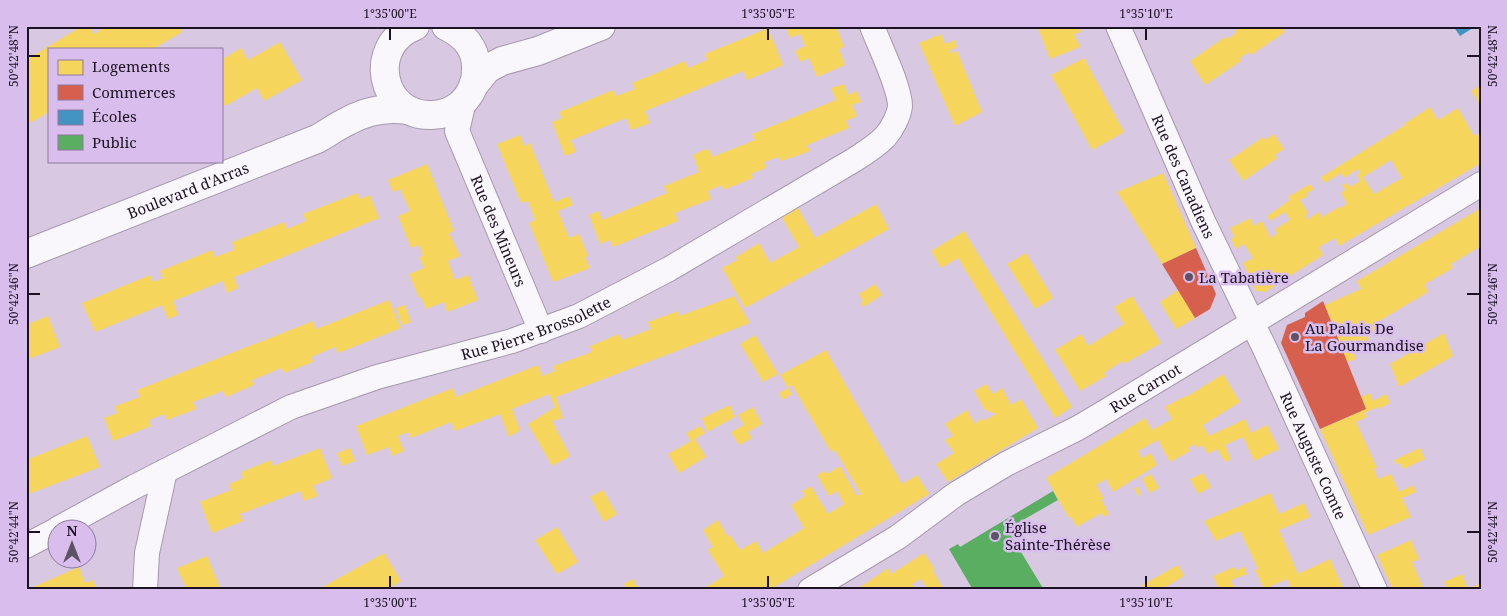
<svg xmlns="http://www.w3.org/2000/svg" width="1507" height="616" font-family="'Noto Serif',serif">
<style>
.homes{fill:#f6d55c;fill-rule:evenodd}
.shops{fill:#d6604d}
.schools{fill:#4393c3}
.public{fill:#5aae61}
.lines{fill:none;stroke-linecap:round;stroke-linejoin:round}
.minor-casing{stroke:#a599ad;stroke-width:26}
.tertiary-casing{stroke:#a599ad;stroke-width:30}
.minor{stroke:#f9f7fb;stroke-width:24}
.tertiary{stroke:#f9f7fb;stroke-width:28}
.ticks{fill:none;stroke:#1c1223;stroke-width:2}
.poi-dot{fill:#5e5266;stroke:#d9beed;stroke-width:2}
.labels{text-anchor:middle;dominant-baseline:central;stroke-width:5;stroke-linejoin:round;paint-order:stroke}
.street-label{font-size:15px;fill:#1c1223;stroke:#d9beed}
.poi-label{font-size:15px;fill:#1c1223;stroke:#d9beed;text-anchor:start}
.neatline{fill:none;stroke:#1c1223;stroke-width:2}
.ticks-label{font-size:12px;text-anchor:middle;fill:#1c1223}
</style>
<rect width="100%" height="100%" fill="#d8c8e2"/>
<g class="homes">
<path d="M82 26H89L94 34 107 26H179L182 32 153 49H49V112L26 125V60Z"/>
<path d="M785 26H836L844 47 839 49 845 65 817 77 809 58 800 62 795 51 805 46 800 34 790 38Z"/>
<path d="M1037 26H1078L1081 32 1074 34 1080 47 1050 59Z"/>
<path d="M1242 26H1287L1283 29 1285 32 1251 55 1249 52 1240 58 1241 61 1205 85 1190 61 1225 37 1227 39 1236 33 1235 31Z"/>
<path d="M768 28 783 65 747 80 743 71 645 111 650 123 631 130 626 118 571 140 576 152 565 156 552 122 562 118 559 112 613 90 616 96 635 89 632 83 685 61 688 68 707 60 705 54Z"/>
<path d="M941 34 945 44 955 40 957 47 949 51 951 53 957 51 982 112 955 126 919 43Z"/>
<path d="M280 42 302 80 264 101 257 88 225 106 221 100V60L241 48 248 60Z"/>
<path d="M1084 58 1124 132 1092 150 1051 75Z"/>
<path d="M844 84 848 95 857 91 861 102 852 105 857 116 846 121 849 128 807 145 810 151 802 154 781 161 779 157 764 162 766 168 751 174 753 178 723 190 722 185 708 191 711 199 675 213 678 221 613 247 610 240 600 244 589 215 599 211 602 220 667 193 664 186 699 172 693 155 706 149 710 151 712 157 755 140 752 134 836 100 831 88Z"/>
<path d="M1481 85V106L1471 91Z"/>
<path d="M1430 107 1438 120 1458 108 1474 136 1481 132V163L1339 246 1335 238 1319 247 1323 255 1265 292 1256 291 1243 263 1253 258 1244 244 1236 249 1231 239 1234 237 1230 228 1250 218 1254 226 1262 221 1271 238 1277 233 1275 229 1290 220 1285 212 1270 221 1267 216 1290 200 1288 197 1310 184 1314 189 1307 193 1308 196 1300 200 1307 211 1306 220 1319 212 1322 217 1339 207 1340 208 1347 204 1341 193 1345 190 1342 185 1347 183 1350 187 1360 181 1357 175 1360 173 1358 169 1344 178 1341 173 1325 183 1321 177 1405 125 1404 124ZM1391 160 1402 178 1374 194 1363 177Z"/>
<path d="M1274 134 1284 149 1275 155 1277 158 1243 181 1229 160 1263 137 1265 140Z"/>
<path d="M520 135 524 146 530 143 554 202 569 196 573 205 558 211 569 238 579 234 588 256 585 257 590 268 553 282 529 223 535 220 528 201 521 203 497 144Z"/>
<path d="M427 164 454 231 449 233 460 256 448 261 455 280 468 275 478 300 447 312 444 302 426 309 421 297 419 298 409 274 424 268 419 257 423 256 419 245 411 248 398 216 410 211 400 189 393 192 388 180Z"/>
<path d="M1163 173 1196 248 1162 264 1117 192Z"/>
<path d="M357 193 360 199 370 195 379 218 234 277 238 288 227 293 223 281 173 301 178 315 168 319 162 305 95 332 82 303 150 275 153 282 163 278 160 271 212 250 215 257 234 250 232 242 284 222 287 229 306 221 303 214Z"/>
<path d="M876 204 889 229 745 308 722 268 737 260 736 257 759 243 770 263 799 247 782 218 798 208 815 238Z"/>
<path d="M1481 208V246L1451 264 1453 268 1425 284 1428 292 1374 324 1377 331 1367 335 1371 348 1364 351 1360 341 1350 344 1356 359 1347 362 1325 305 1361 289 1357 281Z"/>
<path d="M964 231 1072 407 1055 418 958 258 941 268 931 251Z"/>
<path d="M1026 253 1053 298 1035 309 1007 264Z"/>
<path d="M875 284 882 295 863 307 861 302 863 301 859 294Z"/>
<path d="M1178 290 1195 318 1176 329 1160 302Z"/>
<path d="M734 296 750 323 556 397 563 418 552 421 570 456 552 466 528 424 555 407 549 394 512 409 520 430 509 437 500 414 455 431 451 422 411 438 408 432 398 436 404 451 392 456 389 447 367 455 356 426 453 388 456 397 538 365 542 376 555 371 553 366 592 352 590 346 619 334 622 340 651 329 648 322 678 311 679 316Z"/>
<path d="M1132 296 1161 343 1124 364 1122 361 1104 373 1106 376 1080 391 1055 350 1081 334 1088 346 1124 324 1114 307Z"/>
<path d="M389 300 401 328 338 353 335 347 311 357 313 362 284 373 281 368 267 374 252 380 254 385 226 397 223 391 193 402 196 409 167 420 164 414 149 420 151 426 113 441 104 418 117 413 115 406 140 397 137 390 313 321 316 329Z"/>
<path d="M405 305 411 322 402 325 396 308Z"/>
<path d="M48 316 60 347 26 360V325Z"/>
<path d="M1444 333 1453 356 1399 387 1390 364Z"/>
<path d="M755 335 778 374 763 382 740 344Z"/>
<path d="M826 350 902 484 917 475 929 494 769 590H701L724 576 708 550 713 547 703 530 718 520 728 537 730 535 740 550 756 541 763 553 804 528 791 505 805 496 802 491 811 486 828 514 844 504 837 491 829 496 817 475 825 471 827 474 840 466 857 496 861 494 835 450 831 452 792 385 788 388 780 375Z"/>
<path d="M1223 374 1240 402 1203 425 1209 436 1245 419 1251 433 1267 425 1279 449 1254 461 1243 437 1225 445 1231 459 1225 462 1217 449 1208 454 1202 445 1197 448 1195 444 1188 448 1190 451 1170 462 1158 440 1138 451 1142 458 1151 453 1157 465 1113 492 1106 479 1096 485 1104 499H1101L1109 514 1103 517 1101 513 1077 527 1071 517 1069 518 1046 478 1145 418 1152 430 1172 419 1165 407 1185 396 1186 397Z"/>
<path d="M986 384 993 394 1002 388 1011 405 1021 399 1038 428 948 482 936 464 954 453 945 440 953 436 945 424 967 410 975 424 982 418 984 421 996 414 985 410 974 391Z"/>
<path d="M788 388 792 394 783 400 779 393Z"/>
<path d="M1370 393 1373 401 1386 394 1390 403 1378 409 1377 407 1365 413 1367 417 1356 422 1377 468 1374 469 1378 479 1391 474 1399 492 1413 485 1416 492 1402 498 1411 517 1368 535 1320 429 1366 409 1361 397Z"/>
<path d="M730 405 735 417 707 432 702 418Z"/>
<path d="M753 407 762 424 748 432 752 438 739 445 731 432 744 425 738 415Z"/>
<path d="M700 426 705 433 695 439 706 457 679 473 668 454 691 441 686 433Z"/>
<path d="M87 436 100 467 26 495 29 502 26 503V460Z"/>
<path d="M320 448 332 478 313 486 318 496 304 501 300 491 240 514 243 521 212 533 200 502 231 490 229 484 243 478 241 472 271 460 273 466Z"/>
<path d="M350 448 355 461 342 466 337 453Z"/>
<path d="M1420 448 1425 459 1403 469 1400 463 1396 464 1394 460Z"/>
<path d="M1203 473 1211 487 1198 494 1190 479Z"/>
<path d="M1151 474 1159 488 1150 493 1142 479Z"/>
<path d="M1137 487 1141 493 1138 496 1134 488Z"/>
<path d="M603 490 617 514 604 522 590 497Z"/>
<path d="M1270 493 1279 514 1304 503 1310 517 1279 530 1298 574 1330 559 1344 590H1292L1287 579 1264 589 1255 570 1258 569 1240 531 1216 541 1204 521Z"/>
<path d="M557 527 578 562 557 574 535 540Z"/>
<path d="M1411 540 1419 559 1412 562 1424 590H1393L1377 555Z"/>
<path d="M384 553 401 581 386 590H326L324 586Z"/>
<path d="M924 553 935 570 933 571 944 590H928L921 579 912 584 915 590H856L888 568 891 574Z"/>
<path d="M207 556 221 590H187L177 568Z"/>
<path d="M1178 565 1184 576 1160 590H1145L1142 585Z"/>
<path d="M1244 566 1247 574 1231 580 1235 590H1219L1213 576 1234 567 1236 571Z"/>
<path d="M79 567 85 583 93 580 97 590H26Z"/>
<path d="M1462 574 1468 589 1481 583V590H1448L1444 582Z"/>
<path d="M633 579 639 590H627L624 584Z"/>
</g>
<g class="shops">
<path d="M1196 248 1216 294 1210 309 1195 318 1162 264Z"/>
<path d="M1323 301 1366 409 1320 429 1281 343 1287 325 1305 317V313Z"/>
</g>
<path class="schools" d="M1453 26H1476L1460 36Z"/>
<path class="public" d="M1053 491 1058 500 1007 529 1044 590H973L949 549 958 544 960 547Z"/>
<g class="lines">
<defs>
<g id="minor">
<path id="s1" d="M1118 26 1203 221 1265 349 1375 590"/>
<path id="s2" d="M464 101 457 131 541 331"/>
<path id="s3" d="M59 528 134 487 291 407 377 377 512 341 579 316 669 269 854 160C865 153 876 146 885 137 892 129 899 116 900 106 900 87 879 45 872 26"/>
<path d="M26 546 58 529"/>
<path d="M145 590 147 553 165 471"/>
<path id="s4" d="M810 590 898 537 956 494 1006 464 1078 428 1105 412 1481 184"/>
</g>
<g id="tertiary">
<path d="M415 26C366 45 380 117 432 115 442 115 452 111 460 105 471 95 477 82 476 67 476 48 463 34 446 26"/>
<path d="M473 86 487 69 502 61 538 51 601 26"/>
<path id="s5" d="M26 254 317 139C328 133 337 126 348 121 366 111 388 107 408 110"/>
</g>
</defs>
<use href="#minor" class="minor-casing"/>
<use href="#tertiary" class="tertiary-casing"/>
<use href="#minor" class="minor"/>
<use href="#tertiary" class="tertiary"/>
</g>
<path class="ticks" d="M390 28V40M768 28V40M1146 28V40M28 56H40M1467 56H1480M28 294H40M1467 294H1480M28 532H40M1467 532H1480M390 576V588M768 576V588M1146 576V588"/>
<g class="poi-dot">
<circle cx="1189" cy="277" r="5"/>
<circle cx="1295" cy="337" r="5"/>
<circle cx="995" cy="536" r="5"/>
</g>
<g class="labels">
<g class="street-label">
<text stroke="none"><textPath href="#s1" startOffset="164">Rue des Canadiens</textPath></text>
<text stroke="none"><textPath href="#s5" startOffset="174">Boulevard d'Arras</textPath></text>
<text stroke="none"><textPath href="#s2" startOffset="139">Rue des Mineurs</textPath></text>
<text stroke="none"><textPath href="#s3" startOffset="519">Rue Pierre Brossolette</textPath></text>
<text stroke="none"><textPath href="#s4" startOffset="392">Rue Carnot</textPath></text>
<text stroke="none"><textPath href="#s1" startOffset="472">Rue Auguste Comte</textPath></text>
</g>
<g class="poi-label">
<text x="1199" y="277">La Tabatière</text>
<text x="1305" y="328">Au Palais De<tspan x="1305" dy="17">La Gourmandise</tspan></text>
<text x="1005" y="527">Église<tspan x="1005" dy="17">Sainte-Thérèse</tspan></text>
</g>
</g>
<rect width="1507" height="616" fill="none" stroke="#d9beed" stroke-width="55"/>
<rect x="48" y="48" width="175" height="115" fill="#d9beed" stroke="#8d799c"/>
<rect x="58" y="60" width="25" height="15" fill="#f6d55c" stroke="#8d799c"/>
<text x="92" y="72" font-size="15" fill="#1c1223">Logements</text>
<rect x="58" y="85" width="25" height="15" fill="#d6604d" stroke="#8d799c"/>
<text x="92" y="98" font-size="15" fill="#1c1223">Commerces</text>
<rect x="58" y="110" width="25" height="15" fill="#4393c3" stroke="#8d799c"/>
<text x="92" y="122" font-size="15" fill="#1c1223">Écoles</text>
<rect x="58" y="135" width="25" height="15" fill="#5aae61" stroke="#8d799c"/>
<text x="92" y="148" font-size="15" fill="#1c1223">Public</text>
<g transform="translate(72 544)"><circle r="24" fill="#d9beed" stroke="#8d799c"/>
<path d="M0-4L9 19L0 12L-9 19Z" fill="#5e5266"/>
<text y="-8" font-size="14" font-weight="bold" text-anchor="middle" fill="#1c1223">N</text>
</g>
<rect x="28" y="28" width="1452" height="560" class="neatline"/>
<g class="ticks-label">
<text x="390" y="18">1°35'00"E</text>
<text x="768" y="18">1°35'05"E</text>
<text x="1146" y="18">1°35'10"E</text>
<text transform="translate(14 56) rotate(-90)" y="4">50°42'48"N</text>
<text transform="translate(1493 56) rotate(-90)" y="4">50°42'48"N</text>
<text transform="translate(14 294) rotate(-90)" y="4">50°42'46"N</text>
<text transform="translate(1493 294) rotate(-90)" y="4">50°42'46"N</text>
<text transform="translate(14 532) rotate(-90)" y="4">50°42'44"N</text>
<text transform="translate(1493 532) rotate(-90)" y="4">50°42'44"N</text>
<text x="390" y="607">1°35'00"E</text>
<text x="768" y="607">1°35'05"E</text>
<text x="1146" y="607">1°35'10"E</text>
</g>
</svg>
